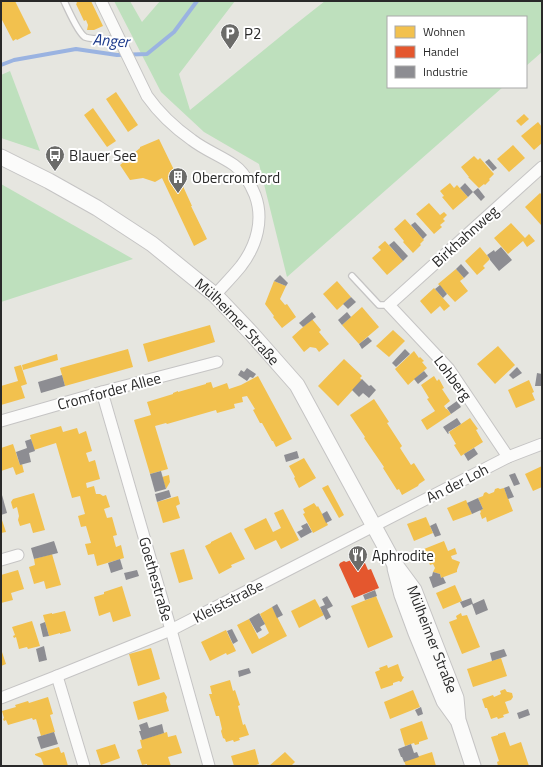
<svg xmlns="http://www.w3.org/2000/svg" width="543" height="767" font-family="'Titillium Web',sans-serif">
<style>
.green{fill:#bee0bd}
.homes{fill:#f2c14e}
.shops{fill:#e4572e}
.industry{fill:#8d8d92}
.lines{fill:none;stroke-linecap:round;stroke-linejoin:round}
.stream{stroke:#9ab3e1;stroke-width:4}
.lane-casing{stroke:#c5c4c4;stroke-width:8}
.street-casing{stroke:#c5c4c4;stroke-width:13}
.secondary-casing{stroke:#c5c4c4;stroke-width:17}
.lane{stroke:#fbfbfa;stroke-width:5.5}
.street{stroke:#fbfbfa;stroke-width:11}
.secondary{stroke:#fbfbfa;stroke-width:15}
.labels{text-anchor:middle;dominant-baseline:central;stroke-width:4;stroke-linejoin:round;paint-order:stroke}
.poi-label{font-size:15px;fill:#292929;stroke:#fff;text-anchor:start}
.street-label{font-size:15px;fill:#292929;stroke:#fff}
.water-label{font-size:16px;font-style:italic;fill:#1b398a;stroke:#fff}
</style>
<rect width="100%" height="100%" fill="#e6e6e0"/>
<g class="green">
<path d="M114 1H130L142 22 160 1H235L179 74 190 110 292 27 325 1H542V52L526 66V17H388V87H503L287 277 259 164 204 132 161 92Z"/>
<path d="M10 71 40 151 1 138V75Z"/>
<path d="M1 184 133 259 1 302Z"/>
</g>
<g class="homes">
<path d="M1 1H15L31 33 17 40 16 39 13 41 1 18Z"/>
<path d="M76 1H91L103 26 94 30H87L88 25 86 20 84 21 76 4 77 3Z"/>
<path d="M116 92 138 125 128 132 106 99Z"/>
<path d="M93 108 116 141 107 147 84 115Z"/>
<path d="M524 114 529 119 521 126 516 121Z"/>
<path d="M538 122 542 127V143L534 150 521 136Z"/>
<path d="M159 139 175 172 176 171 192 206H191L207 239 194 246 162 178 155 182 143 178 130 180 120 165 140 148V147Z"/>
<path d="M513 145 525 158 509 172 497 159Z"/>
<path d="M474 156 478 160 480 158 494 174 489 179 490 180 485 185 484 184 479 188 468 177H469L461 167Z"/>
<path d="M450 183 454 188 457 185 468 197 453 210 442 197 444 196 440 191Z"/>
<path d="M540 193 542 195V223L541 225 525 207Z"/>
<path d="M429 203 440 215 444 212 447 215 443 219 445 221 440 225 442 227 434 234 416 214Z"/>
<path d="M405 219 424 240 420 244 421 245 413 253 403 242 404 241 394 229Z"/>
<path d="M511 223 525 238 529 234 535 241 527 247 523 241 508 254 494 238Z"/>
<path d="M385 241 403 261 387 275 372 258 381 250 378 247Z"/>
<path d="M480 247 490 259 483 266 485 268 477 275 465 261Z"/>
<path d="M456 269 464 278 460 281 468 291 455 302 438 284Z"/>
<path d="M274 281 286 286 280 299 285 305 287 304 296 317 282 328 273 317 274 316 265 304Z"/>
<path d="M337 281 351 297 337 310 323 294Z"/>
<path d="M434 288 450 306 444 311 440 306 431 314 420 301Z"/>
<path d="M362 307 379 327 359 344 342 325Z"/>
<path d="M312 319 321 330 319 332 329 344 319 352 316 348 310 347 304 352 292 337Z"/>
<path d="M210 325 215 342 148 362 143 344Z"/>
<path d="M393 330 405 341 389 357 376 346Z"/>
<path d="M498 346 515 365 495 384 477 364Z"/>
<path d="M128 349 133 367 65 386 60 368Z"/>
<path d="M414 351 419 358 420 357 424 361 422 362 427 368 408 385 395 369Z"/>
<path d="M57 354 58 360 23 370 22 365Z"/>
<path d="M344 359 362 376 360 378 362 380 338 406 318 386Z"/>
<path d="M21 365 27 384 21 386 25 398 1 405V386L18 381 14 367Z"/>
<path d="M258 376 292 439 276 447 273 441H272L262 423H260L253 410 255 409 247 396 242 397 243 402 234 404 235 408 217 413 216 410 167 424 166 423 155 426 168 469 150 474 134 420 151 415 147 402 173 394V393L178 391V392L206 384V383L211 382 213 388 227 383 229 389 241 385Z"/>
<path d="M434 376 437 381 439 379 444 388 442 389 450 401 444 406 446 409H447L451 414 427 430 421 420 435 411 427 399 429 398 421 385Z"/>
<path d="M529 380 534 392 532 393 535 400 516 408 508 390Z"/>
<path d="M374 399 389 422 387 423 402 446 400 448 411 465 414 463 425 480 419 484 418 486 402 495 399 489 397 490 383 468 384 467 364 438 365 437 350 415Z"/>
<path d="M470 418 478 429 476 430 483 442 461 456 454 445 456 444 449 432Z"/>
<path d="M61 426 63 432 77 428 79 434 86 431 92 451 86 453 89 462 95 460 100 479 86 483 87 488 94 486 96 494H100L103 496 106 495 110 507 104 509 107 518 112 517 117 535 113 536 116 547 121 545 124 558 97 566 94 554 88 555 85 544 91 543 86 526 81 527 78 516 85 514 80 496 72 498 56 443 34 450 30 435Z"/>
<path d="M13 444 20 465 22 464 24 472 16 475 13 467 1 471V448Z"/>
<path d="M304 458 316 478 299 488 294 478 295 477 289 466Z"/>
<path d="M542 466V487L533 491 525 474Z"/>
<path d="M169 475 170 482 166 489 162 477Z"/>
<path d="M328 485 344 515 339 518 322 488Z"/>
<path d="M498 488 500 489 504 488 513 511 487 522 486 517 482 519 480 513 481 512 480 510 483 509 478 498 483 496 484 493 486 492 489 494 494 492 495 489Z"/>
<path d="M34 493 45 530 33 533 30 523 20 526 18 520 19 516 17 507 13 509 11 502 13 499Z"/>
<path d="M178 496 180 504 176 506 180 518 163 523 157 502Z"/>
<path d="M466 500 472 514 453 521 447 508Z"/>
<path d="M314 503 317 507 318 506 328 525 313 533 303 514 305 513 303 509Z"/>
<path d="M283 509 299 540 281 549 276 540 255 550 244 529 266 518 273 532 281 528 274 513Z"/>
<path d="M1 517 6 532 1 533Z"/>
<path d="M426 517 433 533 414 541 407 524Z"/>
<path d="M231 532 245 559 231 565 232 567 219 574 205 546 211 543V542Z"/>
<path d="M444 541 448 551 455 548 457 554 451 556 452 559 460 562 457 570V572L441 578 440 574 433 572 435 568 433 564 430 565 424 549Z"/>
<path d="M184 549 193 579 179 583 170 553Z"/>
<path d="M52 554 61 585 46 589 44 581 34 584 29 567 35 565 34 559Z"/>
<path d="M18 570 24 589 11 593 13 600 1 603V575Z"/>
<path d="M455 585 462 601 443 609 436 593Z"/>
<path d="M122 586 131 616 113 622 110 612 99 616 94 597 104 594V592Z"/>
<path d="M376 596 393 637 368 648 351 606Z"/>
<path d="M315 599 324 615 299 628 291 611Z"/>
<path d="M272 607 287 636 252 654 237 625 249 619 259 639 265 636 269 633 260 614Z"/>
<path d="M65 611 71 631 60 634V633L49 636 43 615 52 613V614Z"/>
<path d="M461 613 462 616 467 615 480 647 462 654 449 622 457 619 456 616Z"/>
<path d="M32 621 40 646 28 649 27 647 19 649 16 637 14 638 13 636 15 635 12 627Z"/>
<path d="M226 630 236 651 227 655 226 653 210 661 201 642Z"/>
<path d="M151 648 160 679 138 686 129 654Z"/>
<path d="M1 649 6 664 1 666Z"/>
<path d="M501 658 507 676 473 687 467 669Z"/>
<path d="M398 664 402 676 404 677 401 682 399 681 393 683V685L381 689 375 672 380 670 379 668 387 665 388 668Z"/>
<path d="M230 680 233 691 235 690 240 705 238 706 243 725 245 724 249 735 239 738 240 740 234 742 233 740 226 742 225 739 223 738 221 731 222 729 219 716H216L209 694H212L210 686Z"/>
<path d="M505 689 507 692H508L512 693 513 697 511 700 505 702 509 713 503 715 504 717 498 719 497 717 491 719 487 708H485L482 699 493 695 494 697 501 694 500 691Z"/>
<path d="M413 690 420 707 390 719 384 702Z"/>
<path d="M164 692 167 697 166 701 169 711 138 720 133 702Z"/>
<path d="M48 697 53 714 50 715 55 732 41 736 36 719 33 720 32 718 8 725 6 720 4 721 3 719 4 718 2 711 16 707 15 705 28 701 29 703Z"/>
<path d="M422 721 428 739 419 742V744L415 745 414 743 405 746 400 729Z"/>
<path d="M167 732 168 737 176 735 182 753 168 757 171 766H147V764L142 765 137 750 142 748 140 740Z"/>
<path d="M505 732 510 746 521 742 529 766H498L497 762 499 761 491 737 498 735V734Z"/>
<path d="M115 744 120 758 101 765 96 750Z"/>
<path d="M59 747 61 753 64 752 68 766H44L41 758 35 755V754Z"/>
<path d="M255 749 259 764 253 766H234L231 756Z"/>
<path d="M285 752 295 762 291 766H269Z"/>
<path d="M432 752 436 766H406L404 761Z"/>
</g>
<path class="shops" d="M362 556 368 570 371 569 379 588 354 598 339 565 340 563 344 561 346 562Z"/>
<g class="industry">
<path d="M489 159 497 168 493 171 485 162Z"/>
<path d="M465 183 473 192 468 197 460 188Z"/>
<path d="M478 188 485 197 481 201 473 192Z"/>
<path d="M415 222 427 235 423 239 411 225Z"/>
<path d="M394 241 408 256 403 261 389 245Z"/>
<path d="M501 247 512 260 499 271 490 260V259L487 255 494 250 495 252Z"/>
<path d="M461 264 469 273 464 278 456 269Z"/>
<path d="M280 275 288 283 286 286 274 281Z"/>
<path d="M440 285 447 294 443 298 435 289Z"/>
<path d="M351 297 356 302 348 309 343 304Z"/>
<path d="M312 312 316 317 303 327 299 323Z"/>
<path d="M347 312 351 317 342 325 338 320Z"/>
<path d="M368 337 372 341 362 349 359 344Z"/>
<path d="M405 349 410 354 396 367 392 363Z"/>
<path d="M517 367 522 373 513 379 509 375Z"/>
<path d="M247 368 256 374 253 378 250 377 247 381 238 375 241 370 244 372Z"/>
<path d="M424 371 428 376 418 384 414 379Z"/>
<path d="M537 373 542 374V386H535Z"/>
<path d="M62 375 65 386 41 393 38 382Z"/>
<path d="M362 379 369 386 371 385 376 390 369 398 363 393 359 397 352 390Z"/>
<path d="M457 401 461 407 451 414 447 408Z"/>
<path d="M457 418 461 424 448 432 449 433 448 434 443 427Z"/>
<path d="M31 439 35 451 29 453 31 462 20 465 16 452 27 448 25 441Z"/>
<path d="M474 448 478 454 468 461 464 454Z"/>
<path d="M297 451 299 458 286 462 284 455Z"/>
<path d="M161 471 166 489 155 492 150 474Z"/>
<path d="M515 473 520 484 514 486 509 475Z"/>
<path d="M509 486 514 497 508 499 504 488Z"/>
<path d="M169 490 171 497 157 502 155 494Z"/>
<path d="M2 495 7 513 1 515V496Z"/>
<path d="M478 498 483 509 472 514 467 503Z"/>
<path d="M327 511 332 520 326 523 322 514Z"/>
<path d="M307 523 312 532 301 538 297 532 303 529 301 526Z"/>
<path d="M436 523 441 535 435 537 430 526Z"/>
<path d="M54 541 58 553 34 559 31 548Z"/>
<path d="M120 559 123 569 111 573 108 563Z"/>
<path d="M137 570 139 576 126 580 124 573Z"/>
<path d="M433 572 440 574 441 578 443 577 446 583 433 588 429 577 432 576Z"/>
<path d="M375 590 377 596 365 600 363 595Z"/>
<path d="M327 596 333 606 327 609 331 617 326 620 320 607 325 605 322 599Z"/>
<path d="M471 598 473 604 484 599 488 610 476 615 472 604 463 608 460 602Z"/>
<path d="M277 604 283 615 277 618 272 607Z"/>
<path d="M259 613 265 624 260 627 262 630 257 633 249 619Z"/>
<path d="M45 622 49 636 43 637 40 624Z"/>
<path d="M232 629 238 641 233 644 227 631Z"/>
<path d="M44 646 47 660 39 662 36 649Z"/>
<path d="M504 649 507 656 492 661 490 653Z"/>
<path d="M249 668 251 673 239 677 238 671Z"/>
<path d="M421 707 423 714 418 716 415 710Z"/>
<path d="M528 709 530 715 519 719 517 713Z"/>
<path d="M147 722 149 728 162 724 164 733 142 740 139 731H141L139 725Z"/>
<path d="M54 732 58 744 41 749 37 737Z"/>
<path d="M411 744 414 753 417 752 419 757 404 762 402 757H401L398 749Z"/>
</g>
<g class="lines">
<path class="stream" d="M1 65 14 60 76 49 117 55 147 54 174 32 197 1"/>
<defs>
<g id="lane">
<path d="M64 1C68 9 78 33 85 37 91 40 111 39 119 39"/>
<path d="M352 276 379 305H389"/>
</g>
<g id="street">
<path d="M101 1 147 96C159 113 175 128 192 140 205 150 221 156 234 165 244 172 250 183 255 195 264 219 257 245 241 266 233 276 224 285 215 295"/>
<path d="M102 392 171 630 209 766"/>
<path d="M1 421 102 392 217 362"/>
<path d="M508 457 449 369 389 305 542 167"/>
<path d="M1 560 18 555"/>
<path d="M57 676 84 766"/>
<path d="M1 698 57 676 171 630 508 457 542 444"/>
</g>
<g id="secondary">
<path id="s1" d="M1 157 49 181 97 208 152 244 215 295 252 334 297 385 394 563 414 590 456 698 458 720 473 766"/>
<path d="M395 568 402 595 416 633 444 701 457 719"/>
</g>
</defs>
<use href="#lane" class="lane-casing"/>
<use href="#street" class="street-casing"/>
<use href="#secondary" class="secondary-casing"/>
<use href="#lane" class="lane"/>
<use href="#street" class="street"/>
<use href="#secondary" class="secondary"/>
</g>
<defs>
<symbol id="parking-pin" viewBox="-11 -11 22 30"><path d="M0 17L-7.5 6A9.5 9.5 0 1 1 7.5 6Z" fill="#6b6b69" stroke="#fff"/><path d="M-3.5-5.5H1a3.5 3.5 0 0 1 0 7H-1V5.5H-3.5ZM-1-3.4V-.6H.8a1.4 1.4 0 0 0 0-2.8Z" fill="#fff"/></symbol>
<symbol id="bus-pin" viewBox="-11 -11 22 30"><path d="M0 17L-7.5 6A9.5 9.5 0 1 1 7.5 6Z" fill="#6b6b69" stroke="#fff"/><path d="M-5-6H5V4H4V6H2V4H-2V6H-4V4H-5ZM-3.5-4V0h7V-4ZM-3.5 1.2v1.5H-2V1.2ZM2 1.2v1.5H3.5V1.2Z" fill="#fff"/></symbol>
<symbol id="building-pin" viewBox="-11 -11 22 30"><path d="M0 17L-7.5 6A9.5 9.5 0 1 1 7.5 6Z" fill="#6b6b69" stroke="#fff"/><path d="M-4-6H4V6H1V3H-1V6H-4ZM-2.5-4.3h1.7v1.8h-1.7ZM.8-4.3h1.7v1.8H.8ZM-2.5-1h1.7V.8h-1.7ZM.8-1h1.7V.8H.8Z" fill="#fff"/></symbol>
<symbol id="restaurant-pin" viewBox="-11 -11 22 30"><path d="M0 17L-7.5 6A9.5 9.5 0 1 1 7.5 6Z" fill="#6b6b69" stroke="#fff"/><path d="M-5-6h1v4h1v-4h1v4h1v-4h1v5L-1.5 .5V6h-2V.5L-5-1ZM5-6V6H3V1.5H1.5Q1.5-4 5-6Z" fill="#fff"/></symbol>
</defs>
<g fill-rule="evenodd">
<use href="#parking-pin" x="219" y="22" width="22" height="30"/>
<use href="#bus-pin" x="44" y="144" width="22" height="30"/>
<use href="#building-pin" x="167" y="166" width="22" height="30"/>
<use href="#restaurant-pin" x="347" y="544" width="22" height="30"/>
</g>
<g class="labels">
<g class="poi-label">
<text x="244" y="33">P2</text>
<text x="69" y="155">Blauer See</text>
<text x="192" y="177">Obercromford</text>
<text x="372" y="555">Aphrodite</text>
</g>
<g class="street-label">
<text transform="translate(465 236) rotate(-42)">Birkhahnweg</text>
<text stroke="none"><textPath href="#s1" startOffset="290">Mülheimer Straße</textPath></text>
<text transform="translate(453 378) rotate(53)">Lohberg</text>
<text transform="translate(109 391) rotate(-15)">Cromforder Allee</text>
<text transform="translate(457 483) rotate(-27)">An der Loh</text>
<text transform="translate(156 579) rotate(74)">Goethestraße</text>
<text transform="translate(228 601) rotate(-27)">Kleiststraße</text>
<text stroke="none"><textPath href="#s1" startOffset="666">Mülheimer Straße</textPath></text>
</g>
<g class="water-label">
<text transform="translate(111 40) rotate(4)">Anger</text>
</g>
</g>
<rect width="543" height="767" fill="none" stroke="#292929" stroke-width="4"/>
<rect x="387" y="16" width="140" height="72" fill="#ffffff" stroke="#a9a9a9"/>
<rect x="395" y="26" width="20" height="12" fill="#f2c14e" stroke="#a9a9a9"/>
<text x="423" y="36" font-size="12" fill="#292929">Wohnen</text>
<rect x="395" y="46" width="20" height="12" fill="#e4572e" stroke="#a9a9a9"/>
<text x="423" y="56" font-size="12" fill="#292929">Handel</text>
<rect x="395" y="66" width="20" height="12" fill="#8d8d92" stroke="#a9a9a9"/>
<text x="423" y="76" font-size="12" fill="#292929">Industrie</text>
</svg>
